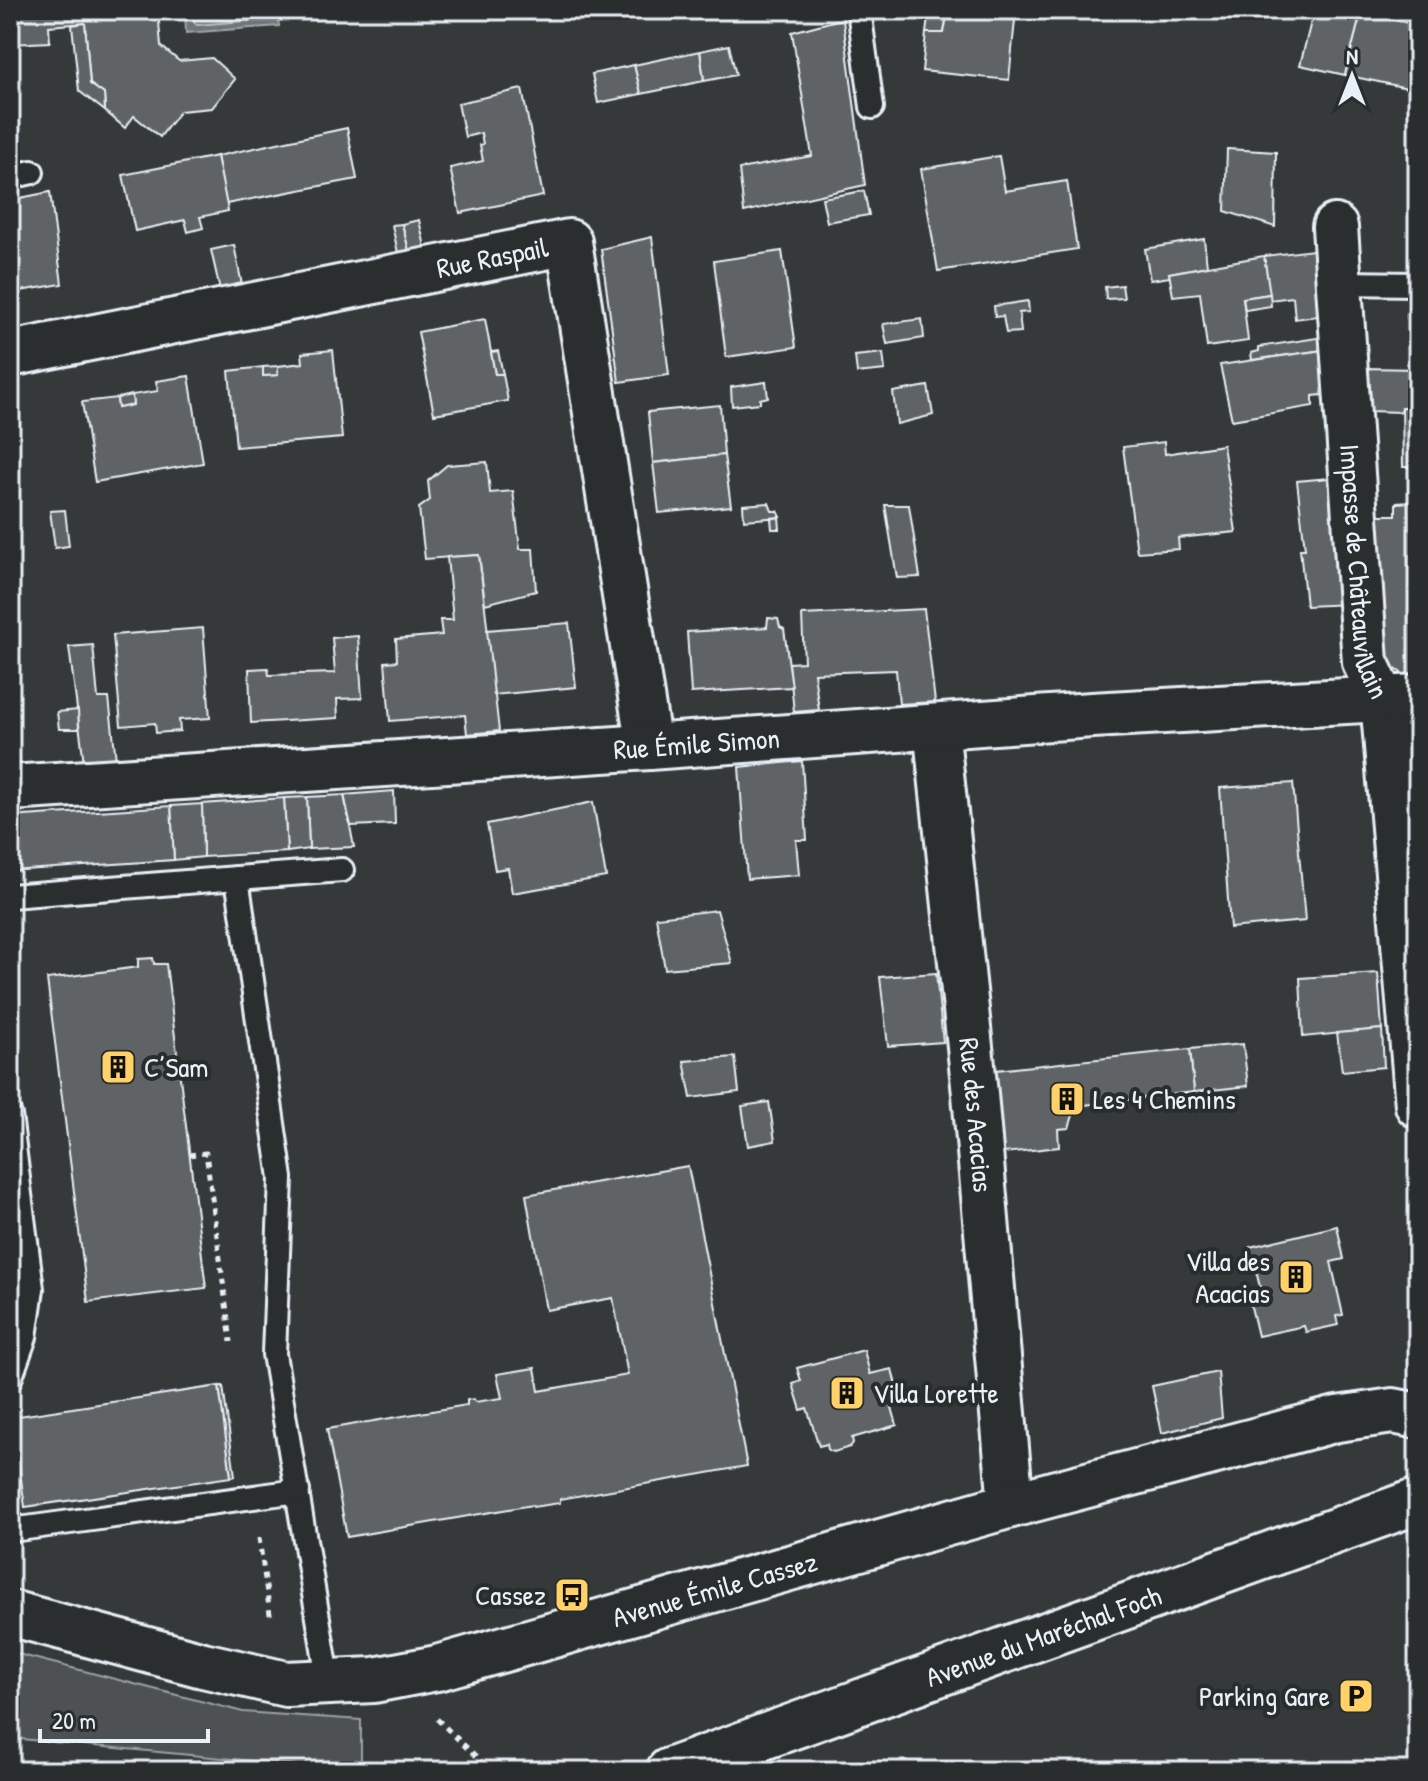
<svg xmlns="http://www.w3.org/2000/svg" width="1428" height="1781" font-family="'Patrick Hand',sans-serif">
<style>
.green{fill:#4d5152;stroke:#9aa1a5;stroke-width:2}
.water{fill:#707579;stroke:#a0a7ac;stroke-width:2}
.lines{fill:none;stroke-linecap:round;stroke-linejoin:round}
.shore{stroke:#b8bfc5;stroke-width:2}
.building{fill:#5f6365;stroke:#e8f1f8;stroke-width:2}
.lane-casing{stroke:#e8f1f8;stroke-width:28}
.street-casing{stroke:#e8f1f8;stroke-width:50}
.primary-casing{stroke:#e8f1f8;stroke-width:50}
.path{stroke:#e8f1f8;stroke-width:5;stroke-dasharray:6 6;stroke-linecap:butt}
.lane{stroke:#2a2d2e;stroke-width:22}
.street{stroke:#2a2d2e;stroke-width:44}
.primary{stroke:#2a2d2e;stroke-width:44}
.labels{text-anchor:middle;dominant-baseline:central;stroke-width:8;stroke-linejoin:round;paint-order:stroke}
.street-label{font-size:28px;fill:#e8f1f8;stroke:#2a2d2e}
.poi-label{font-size:28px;fill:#e8f1f8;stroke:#2a2d2e;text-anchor:start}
</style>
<rect width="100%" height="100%" fill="#35393a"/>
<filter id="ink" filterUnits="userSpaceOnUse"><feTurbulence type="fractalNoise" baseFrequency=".0125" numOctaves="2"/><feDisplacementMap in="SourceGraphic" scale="16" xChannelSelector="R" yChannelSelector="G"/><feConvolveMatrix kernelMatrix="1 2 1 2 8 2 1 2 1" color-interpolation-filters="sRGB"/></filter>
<g filter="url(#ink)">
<path class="green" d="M10 1652 243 1712 361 1720V1771L10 1738Z"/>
<path class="water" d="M185 10H277L279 26 186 33Z"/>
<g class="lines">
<path class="shore" d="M192 10 194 22 197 25 267 19 270 10"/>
</g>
<g class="building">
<path d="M10 10H158L161 46 179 61 212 58 235 79 212 108 180 111 160 137 134 116 125 128 105 111 104 94 90 84 85 23 49 26 50 42 10 44Z"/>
<path d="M929 10H948L944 33H926Z"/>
<path d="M948 10H1016L1009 80 922 71 926 33H944Z"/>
<path d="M1314 10H1362L1345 75 1300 65Z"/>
<path d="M1362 10H1401L1398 21 1361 13Z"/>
<path d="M1361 13 1418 25 1417 90 1345 75Z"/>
<path d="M837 20H843L865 185 744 212 739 169 812 156 792 32Z"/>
<path d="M85 23 90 84 104 94 105 111 79 91 72 25Z"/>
<path d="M729 45 736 75 704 81 700 51Z"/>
<path d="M700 51 704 81 641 94 634 65Z"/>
<path d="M634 65 641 94 598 103 592 74Z"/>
<path d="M522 89 543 196 460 213 450 168 483 161 480 145 483 144 481 133 465 137 458 103Z"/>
<path d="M347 128 357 179 226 204 217 156Z"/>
<path d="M1227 149 1276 152 1275 227 1225 211Z"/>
<path d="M217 156 228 211 200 217 203 228 188 232 185 220 135 231 123 175Z"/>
<path d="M999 156 1005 191 1067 181 1077 249 938 271 921 169Z"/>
<path d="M864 191 869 215 827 222 822 198Z"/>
<path d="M50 192 62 284 20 291 10 200Z"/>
<path d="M419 220 425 247 409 251 402 224Z"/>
<path d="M402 224 409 251 398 253 392 225Z"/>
<path d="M652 237 669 375 619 382 601 249Z"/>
<path d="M1204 239 1207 266 1169 273 1170 277 1150 280 1145 249Z"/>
<path d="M234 245 242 285 220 290 211 250Z"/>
<path d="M1321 249 1326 315 1295 319 1293 297 1270 300 1264 256Z"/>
<path d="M782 251 796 347 726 357 714 261Z"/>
<path d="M1264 256 1270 294 1243 298 1248 341 1207 347 1200 293 1173 296 1169 273Z"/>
<path d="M1122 285 1124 298 1106 299 1105 287Z"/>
<path d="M1270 294 1271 306 1245 310 1243 298Z"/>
<path d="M1028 301 1029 312 1019 313 1021 332 1006 333 1003 316 995 317 994 306Z"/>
<path d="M1408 302H1418V319L1407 318Z"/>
<path d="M485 319 495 374H503L508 401 434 414 418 332Z"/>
<path d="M922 319 924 338 887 344 883 324Z"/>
<path d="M1323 337 1330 349 1252 360 1251 353 1259 351V347Z"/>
<path d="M1330 349 1333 394 1313 396V406L1232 420 1220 365Z"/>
<path d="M333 350 342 438 236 447 229 371 263 367V376L278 375V366L303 363 302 353Z"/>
<path d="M498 351 503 374H495L491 352Z"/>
<path d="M883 353 885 370 857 373 855 356Z"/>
<path d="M278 366V375L263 376V367Z"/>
<path d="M1365 368 1418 369V408L1402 407 1401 412 1368 411Z"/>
<path d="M189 376 203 463 95 482 82 402 117 398 118 408 133 405 132 395 158 391 156 381Z"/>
<path d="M766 382 768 397 760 399V403L732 406 731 387Z"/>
<path d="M928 386 933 415 897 424 893 392Z"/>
<path d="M132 395 133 405 118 408 117 398Z"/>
<path d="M720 405 724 455 653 463 648 412Z"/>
<path d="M1402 407 1418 408V467H1403Z"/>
<path d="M1164 442 1165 454 1223 445 1236 532 1178 538 1179 549 1137 552 1123 447Z"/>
<path d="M724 455 731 506 659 513 653 463Z"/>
<path d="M487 462 490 493 513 491 520 549H533L536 591 485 604 479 555 425 559 419 508 430 500 428 481 447 465Z"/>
<path d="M1340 477 1350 604 1306 606 1300 549H1305L1297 481Z"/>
<path d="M1412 502 1413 512H1418V684L1394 668H1387L1376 515H1396V503Z"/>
<path d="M769 503 772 511H778L781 517 744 520 743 505Z"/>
<path d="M885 505H909L920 577 897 578Z"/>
<path d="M65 510 69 546 55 548 50 511Z"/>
<path d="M779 517 780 529H772L771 519Z"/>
<path d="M479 555 499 731 467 734 465 715 390 721 385 662 397 661 396 639 442 635 440 620H453L447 557Z"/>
<path d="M924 609 935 702 899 704 896 670 814 673 819 710 794 712 789 663 804 662 802 615Z"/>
<path d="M768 618 778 619 780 627 784 629 792 687 691 693 687 632 767 627Z"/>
<path d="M569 623 576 687 494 695 487 630Z"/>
<path d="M203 628 210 718 179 720 180 731 156 733 155 723 121 726 113 635Z"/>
<path d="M358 636 362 698 337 699 338 718 251 723 249 669 268 668 269 675 335 673 332 638Z"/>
<path d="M93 645 98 698H109L116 760 84 763 69 647Z"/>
<path d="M78 710 79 729H59L57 712Z"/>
<path d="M802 761 807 840H796L799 875 747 879 739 767Z"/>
<path d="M1293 783 1305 921 1230 928 1220 788Z"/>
<path d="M394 791 395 824 351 826 344 795Z"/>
<path d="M344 795 354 847 309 849 307 797Z"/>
<path d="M307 797 309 849 287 852 284 798Z"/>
<path d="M284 798 287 852 203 857 202 804Z"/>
<path d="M593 802 606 877 512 893 508 868 495 870 487 824Z"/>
<path d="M202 804 203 857 174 860 171 806Z"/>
<path d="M171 806 174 860 10 871V817Z"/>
<path d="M717 910 732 963 665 969 656 917Z"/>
<path d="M153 958 154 964H166L206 1288 88 1302 47 979 138 967V959Z"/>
<path d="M936 973 943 1042 888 1046 880 977Z"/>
<path d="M1378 973 1382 1029 1303 1037 1300 978Z"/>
<path d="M1382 1029 1384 1067 1342 1071 1337 1033Z"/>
<path d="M1243 1044 1248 1086 1194 1092 1190 1049Z"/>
<path d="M1190 1049 1194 1092 1076 1106 1069 1128 1058 1129 1059 1147 1004 1153 996 1070Z"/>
<path d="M735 1057 739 1092 691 1098 684 1061Z"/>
<path d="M769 1102 775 1141 748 1146 742 1106Z"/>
<path d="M688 1166 747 1466 560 1499V1503L533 1507 532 1505 347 1537 327 1429 467 1405V1400L474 1399 475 1402 502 1398 497 1374 535 1368 539 1391 628 1375 613 1298 546 1310 526 1195Z"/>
<path d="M1337 1226 1344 1259 1331 1262 1343 1315 1336 1316 1338 1325 1306 1332 1304 1326 1258 1336 1248 1294 1261 1291 1250 1247Z"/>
<path d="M864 1350 870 1374 892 1369 900 1401 891 1404 897 1425 852 1438 853 1443 850 1447 834 1452 828 1450 827 1444 819 1446 807 1408 801 1410 793 1384 801 1381 797 1368Z"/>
<path d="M1218 1372 1222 1418 1162 1433 1152 1386Z"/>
<path d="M219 1386H223L235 1476 231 1477Z"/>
<path d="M219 1386 231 1477 25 1507 12 1417Z"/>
</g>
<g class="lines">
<defs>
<g id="lane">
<path d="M859 10 872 107"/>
<path d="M10 177 32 172"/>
<path d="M1339 283 1418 284"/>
<path d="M237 878 342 870"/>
<path d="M10 896 237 878 281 1178 274 1354 329 1684"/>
<path d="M10 1115 32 1289 25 1337 10 1379"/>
<path d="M10 1521 19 1529 298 1491"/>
</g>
<g id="street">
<path id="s1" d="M1335 227 1365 662 1383 700 1418 1105"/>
<path id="s2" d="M10 354 569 242 649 747"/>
<path id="s3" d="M936 727 975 1094 1011 1505"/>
<path id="s4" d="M10 788 649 747 1092 715 1418 697"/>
<path id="s5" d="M10 1613 203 1665 286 1684 374 1680 437 1668 1011 1505 1337 1419 1393 1411 1418 1416"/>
</g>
<g id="primary">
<path id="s6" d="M669 1771 1418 1501"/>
</g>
</defs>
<use href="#lane" class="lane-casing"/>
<use href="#street" class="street-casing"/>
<use href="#primary" class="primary-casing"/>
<g class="path">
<path d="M189 1155 206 1153 231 1342"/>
<path d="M259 1538 271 1621"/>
<path d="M437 1719 491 1771"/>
</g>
<use href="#lane" class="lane"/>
<use href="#street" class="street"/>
<use href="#primary" class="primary"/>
</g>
</g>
<defs>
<symbol id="building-square" viewBox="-11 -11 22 22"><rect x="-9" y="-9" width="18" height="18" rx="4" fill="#ffd166" stroke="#2a2d2e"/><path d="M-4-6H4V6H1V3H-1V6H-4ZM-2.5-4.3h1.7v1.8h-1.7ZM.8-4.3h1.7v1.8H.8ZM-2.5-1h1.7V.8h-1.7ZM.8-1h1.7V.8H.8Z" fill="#111"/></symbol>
<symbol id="bus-square" viewBox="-11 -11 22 22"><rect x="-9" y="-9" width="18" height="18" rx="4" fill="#ffd166" stroke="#2a2d2e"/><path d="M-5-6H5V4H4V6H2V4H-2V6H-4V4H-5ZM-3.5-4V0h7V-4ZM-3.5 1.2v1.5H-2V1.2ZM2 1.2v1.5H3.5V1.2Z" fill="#111"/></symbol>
<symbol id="parking-square" viewBox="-11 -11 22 22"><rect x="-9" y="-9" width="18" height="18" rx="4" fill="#ffd166" stroke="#2a2d2e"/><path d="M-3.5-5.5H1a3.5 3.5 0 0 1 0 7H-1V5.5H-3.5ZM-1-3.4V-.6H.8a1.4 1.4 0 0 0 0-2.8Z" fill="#111"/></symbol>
</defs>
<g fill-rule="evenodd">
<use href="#building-square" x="98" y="1047" width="40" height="40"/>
<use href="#building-square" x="1047" y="1079" width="40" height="40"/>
<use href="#building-square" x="1276" y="1257" width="40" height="40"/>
<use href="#building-square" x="827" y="1373" width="40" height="40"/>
<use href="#bus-square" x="552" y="1575" width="40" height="40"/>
<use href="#parking-square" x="1336" y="1676" width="40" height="40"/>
</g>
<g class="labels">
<g class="street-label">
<text stroke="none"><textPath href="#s2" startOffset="492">Rue Raspail</textPath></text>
<text stroke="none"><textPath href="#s1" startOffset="346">Impasse de Châteauvillain</textPath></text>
<text stroke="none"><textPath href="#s4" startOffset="688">Rue Émile Simon</textPath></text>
<text stroke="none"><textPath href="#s3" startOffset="390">Rue des Acacias</textPath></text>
<text stroke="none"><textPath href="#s5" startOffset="726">Avenue Émile Cassez</textPath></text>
<text stroke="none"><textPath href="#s6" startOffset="398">Avenue du Maréchal Foch</textPath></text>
</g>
<g class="poi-label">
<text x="144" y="1067">C’Sam</text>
<text x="1093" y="1099">Les 4 Chemins</text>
<text x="1270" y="1261" text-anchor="end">Villa des<tspan x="1270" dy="32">Acacias</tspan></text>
<text x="873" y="1393">Villa Lorette</text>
<text x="546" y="1595" text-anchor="end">Cassez</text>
<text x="1330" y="1696" text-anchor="end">Parking Gare</text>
</g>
</g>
<rect width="1428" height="1781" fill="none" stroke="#2a2d2e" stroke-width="40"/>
<rect x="20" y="20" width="1388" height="1741" fill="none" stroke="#e8f1f8" stroke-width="3" filter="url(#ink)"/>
<g transform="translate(1352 76)" stroke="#2a2d2e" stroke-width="6" paint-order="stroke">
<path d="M0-6L14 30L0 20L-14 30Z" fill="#e8f1f8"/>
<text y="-12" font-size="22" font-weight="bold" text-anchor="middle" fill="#e8f1f8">N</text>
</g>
<path d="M40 1729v12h168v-12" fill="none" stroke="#e8f1f8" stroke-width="4"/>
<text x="52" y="1729" font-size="24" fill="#e8f1f8" stroke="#2a2d2e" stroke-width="6" paint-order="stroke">20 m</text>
</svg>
